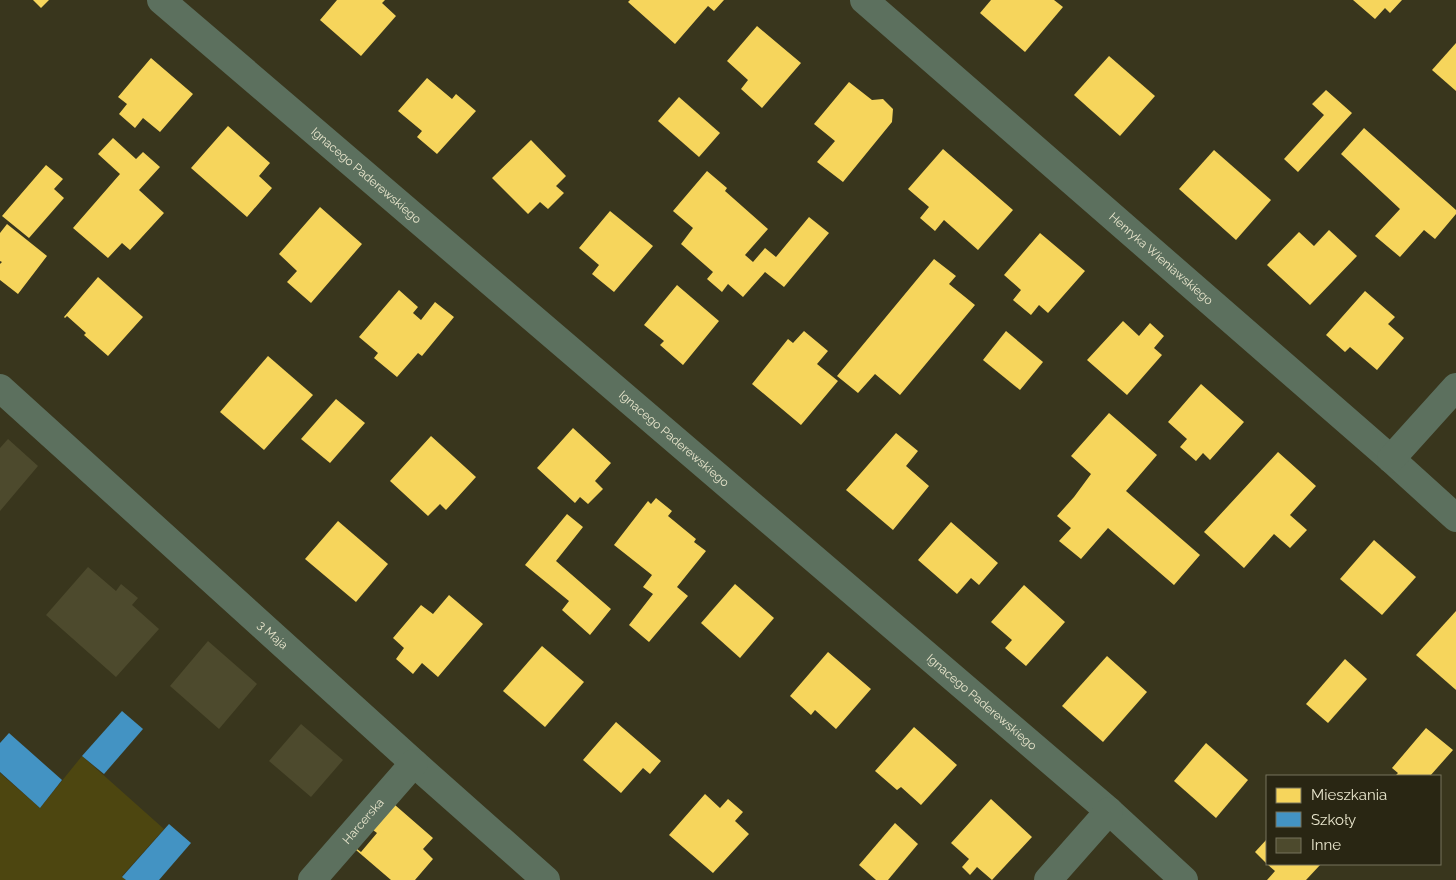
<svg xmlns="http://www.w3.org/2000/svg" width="1456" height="880" font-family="Raleway,sans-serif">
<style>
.built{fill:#4d4610}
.homes{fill:#f6d55c}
.schools{fill:#4393c3}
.building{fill:#4d4a2d}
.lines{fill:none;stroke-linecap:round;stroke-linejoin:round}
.street{stroke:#5c705e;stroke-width:28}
.labels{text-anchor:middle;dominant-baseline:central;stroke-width:5;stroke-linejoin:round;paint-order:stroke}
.street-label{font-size:12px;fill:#e9e6cd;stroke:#292613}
</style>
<rect width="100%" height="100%" fill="#39361d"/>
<path class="built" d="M82 756 164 829 122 876 126 880H0V773L40 808Z"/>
<g class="homes">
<path d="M33 0H49L41 8Z"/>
<path d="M337 0H385L382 3 396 16 361 56 320 20Z"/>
<path d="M630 0H724L714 11 708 6 675 44 628 2Z"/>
<path d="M991 0H1054L1063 7 1025 52 980 13Z"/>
<path d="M1353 0H1402L1390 13 1385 8 1375 19Z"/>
<path d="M757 26 801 63 762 108 741 89 748 80 727 61Z"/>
<path d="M1456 43V91L1432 70Z"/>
<path d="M1109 56 1155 96 1120 136 1074 95Z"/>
<path d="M151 58 193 94 160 132 143 118 135 128 119 114 127 104 118 97Z"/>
<path d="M427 78 452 99 456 94 476 111 437 154 417 137 422 131 398 111Z"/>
<path d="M849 82 872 100 883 99 893 109 892 122 843 182 817 162 835 141 814 124Z"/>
<path d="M1326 90 1352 113 1298 172 1284 159 1324 115 1312 104Z"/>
<path d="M679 97 720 133 699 157 658 121Z"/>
<path d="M228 126 270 163 259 176 272 188 247 217 191 168Z"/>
<path d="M1364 128 1456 210V214L1435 239 1424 230 1400 257 1375 236 1400 209 1341 154Z"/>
<path d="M113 138 136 159 143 152 160 167 139 190 164 213 130 250 122 243 108 258 73 228 120 174 98 154Z"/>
<path d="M531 140 566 176 556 186 564 193 548 209 540 202 528 214 492 178Z"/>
<path d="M943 149 1013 210 978 250 944 220 935 231 920 218 929 207 908 189Z"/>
<path d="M1214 150 1271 200 1236 240 1179 189Z"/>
<path d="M46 165 63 179 54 189 64 198 29 238 2 216Z"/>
<path d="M707 171 727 188 725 191 768 229 745 255 753 262 765 248 776 257 809 217 829 233 784 287 765 272 743 297 728 284 722 292 707 279 713 272 681 244 693 228 673 211Z"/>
<path d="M320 207 362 244 311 303 287 282 297 271 279 254Z"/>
<path d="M610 211 653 246 614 292 592 274 599 265 579 248Z"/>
<path d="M7 224 47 256 18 294 0 280V264L2 262 0 261V233Z"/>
<path d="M1329 230 1357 256 1310 305 1267 265 1299 232 1314 246Z"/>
<path d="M1040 233 1085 271 1048 313 1039 305 1031 315 1013 300 1021 290 1004 275Z"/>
<path d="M934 259 956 276 949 284 975 305 900 395 875 374 858 393 837 376Z"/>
<path d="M98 277 143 317 108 356 84 335 86 333 67 316 65 318 64 317Z"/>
<path d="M677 285 719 321 683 365 660 345 664 341 644 325Z"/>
<path d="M399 290 418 307 413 313 421 320 435 302 454 317 422 356 418 353 397 377 374 358 378 353 359 337Z"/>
<path d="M1365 291 1395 317 1388 324 1404 338 1377 370 1350 347 1345 352 1326 335Z"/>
<path d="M1123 321 1139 336 1150 323 1164 336 1154 348 1162 355 1127 395 1087 360Z"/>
<path d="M804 331 828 351 817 364 838 381 801 425 752 384 788 339 793 343Z"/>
<path d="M1006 331 1043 362 1020 390 983 360Z"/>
<path d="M268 356 313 395 264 450 220 412Z"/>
<path d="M1201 384 1244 422 1210 460 1203 453 1196 461 1180 447 1187 439 1168 422Z"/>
<path d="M336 399 365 423 330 463 301 439Z"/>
<path d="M1109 413 1157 455 1126 491 1200 555 1174 585 1108 528 1081 559 1059 541 1071 528 1057 516 1074 497 1091 474 1071 456Z"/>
<path d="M573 428 611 463 595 481 603 489 588 504 580 497 575 503 537 468Z"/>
<path d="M896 433 918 451 906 466 929 486 893 530 846 490Z"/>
<path d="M431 436 476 477 446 510 440 504 428 516 390 481Z"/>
<path d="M1278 452 1316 486 1290 515 1307 530 1290 548 1274 534 1244 568 1204 532Z"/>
<path d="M656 498 672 511 668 516 696 539 694 542 706 551 677 587 688 596 649 642 629 625 653 594 643 587 652 575 614 545 648 501 651 504Z"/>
<path d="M567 514 583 527 556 561 611 609 590 635 562 610 569 601 525 565Z"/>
<path d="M338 521 388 564 356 602 305 559Z"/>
<path d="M951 522 998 563 979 585 971 578 957 594 918 560Z"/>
<path d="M1374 540 1416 577 1382 615 1340 579Z"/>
<path d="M735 584 774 618 740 658 701 623Z"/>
<path d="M1024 585 1065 622 1026 666 1005 648 1012 640 991 622Z"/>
<path d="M449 595 483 624 438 677 422 663 413 674 396 659 404 648 393 638 421 605 433 614Z"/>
<path d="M1456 611V690L1416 655Z"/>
<path d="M542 646 584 682 545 727 503 691Z"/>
<path d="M828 652 871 689 836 729 815 710 811 715 790 696Z"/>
<path d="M1107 656 1147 692 1103 742 1062 706Z"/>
<path d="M1345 659 1367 679 1328 723 1306 704Z"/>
<path d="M616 722 661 761 650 774 643 768 621 793 583 760Z"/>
<path d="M914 727 957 765 921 805 901 787 897 790 875 771Z"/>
<path d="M1426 728 1453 750 1430 776H1395L1398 773 1392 768Z"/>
<path d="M1206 743 1248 780 1216 818 1174 781Z"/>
<path d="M705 794 720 808 728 799 743 812 735 821 749 834 713 873 669 835Z"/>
<path d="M991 799 1032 837 992 880 977 867 970 875 962 867 969 859 951 843Z"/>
<path d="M395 805 433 838 423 849 433 859 415 880H391L356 850 357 849 361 852 377 833 373 830Z"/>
<path d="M895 823 918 844 888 880H876L859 865Z"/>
<path d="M1267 839V864L1255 852Z"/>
<path d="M1267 864H1321L1306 880H1267L1275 871Z"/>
</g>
<g class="schools">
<path d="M122 711 143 729 104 774 82 756Z"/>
<path d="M9 733 62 780 40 808 0 772V743Z"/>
<path d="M169 824 191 843 159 880H126L122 877Z"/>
</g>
<g class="building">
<path d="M8 439 38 466 0 511V448Z"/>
<path d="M88 567 116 591 121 584 138 598 132 605 159 629 116 677 46 615Z"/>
<path d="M208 641 257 684 219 729 170 686Z"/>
<path d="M301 724 343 760 311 797 269 761Z"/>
</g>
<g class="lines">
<g class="street">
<path id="s1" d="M161 0 1109 811 1184 880"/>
<path id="s2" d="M864 0 1391 459 1456 518"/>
<path id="s3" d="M0 388 414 763 546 880"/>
<path d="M1391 459 1456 387"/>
<path id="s4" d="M312 880 414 763"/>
<path d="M1048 880 1109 811"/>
</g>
</g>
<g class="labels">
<g class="street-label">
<text stroke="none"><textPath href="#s1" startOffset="270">Ignacego Paderewskiego</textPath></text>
<text stroke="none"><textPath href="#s2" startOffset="394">Henryka Wieniawskiego</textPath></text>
<text stroke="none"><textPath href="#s1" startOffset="675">Ignacego Paderewskiego</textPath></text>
<text stroke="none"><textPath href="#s3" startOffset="368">3 Maja</textPath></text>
<text stroke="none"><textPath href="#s1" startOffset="1080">Ignacego Paderewskiego</textPath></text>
<text stroke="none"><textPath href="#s4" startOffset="78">Harcerska</textPath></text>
</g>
</g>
<rect x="1266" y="775" width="175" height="90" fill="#292613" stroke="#76735d"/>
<rect x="1276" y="788" width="25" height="15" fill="#f6d55c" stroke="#76735d"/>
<text x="1311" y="800" font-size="15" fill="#e9e6cd">Mieszkania</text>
<rect x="1276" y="812" width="25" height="15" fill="#4393c3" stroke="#76735d"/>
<text x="1311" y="825" font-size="15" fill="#e9e6cd">Szkoły</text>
<rect x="1276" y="838" width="25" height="15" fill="#4d4a2d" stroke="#76735d"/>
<text x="1311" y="850" font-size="15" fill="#e9e6cd">Inne</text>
</svg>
